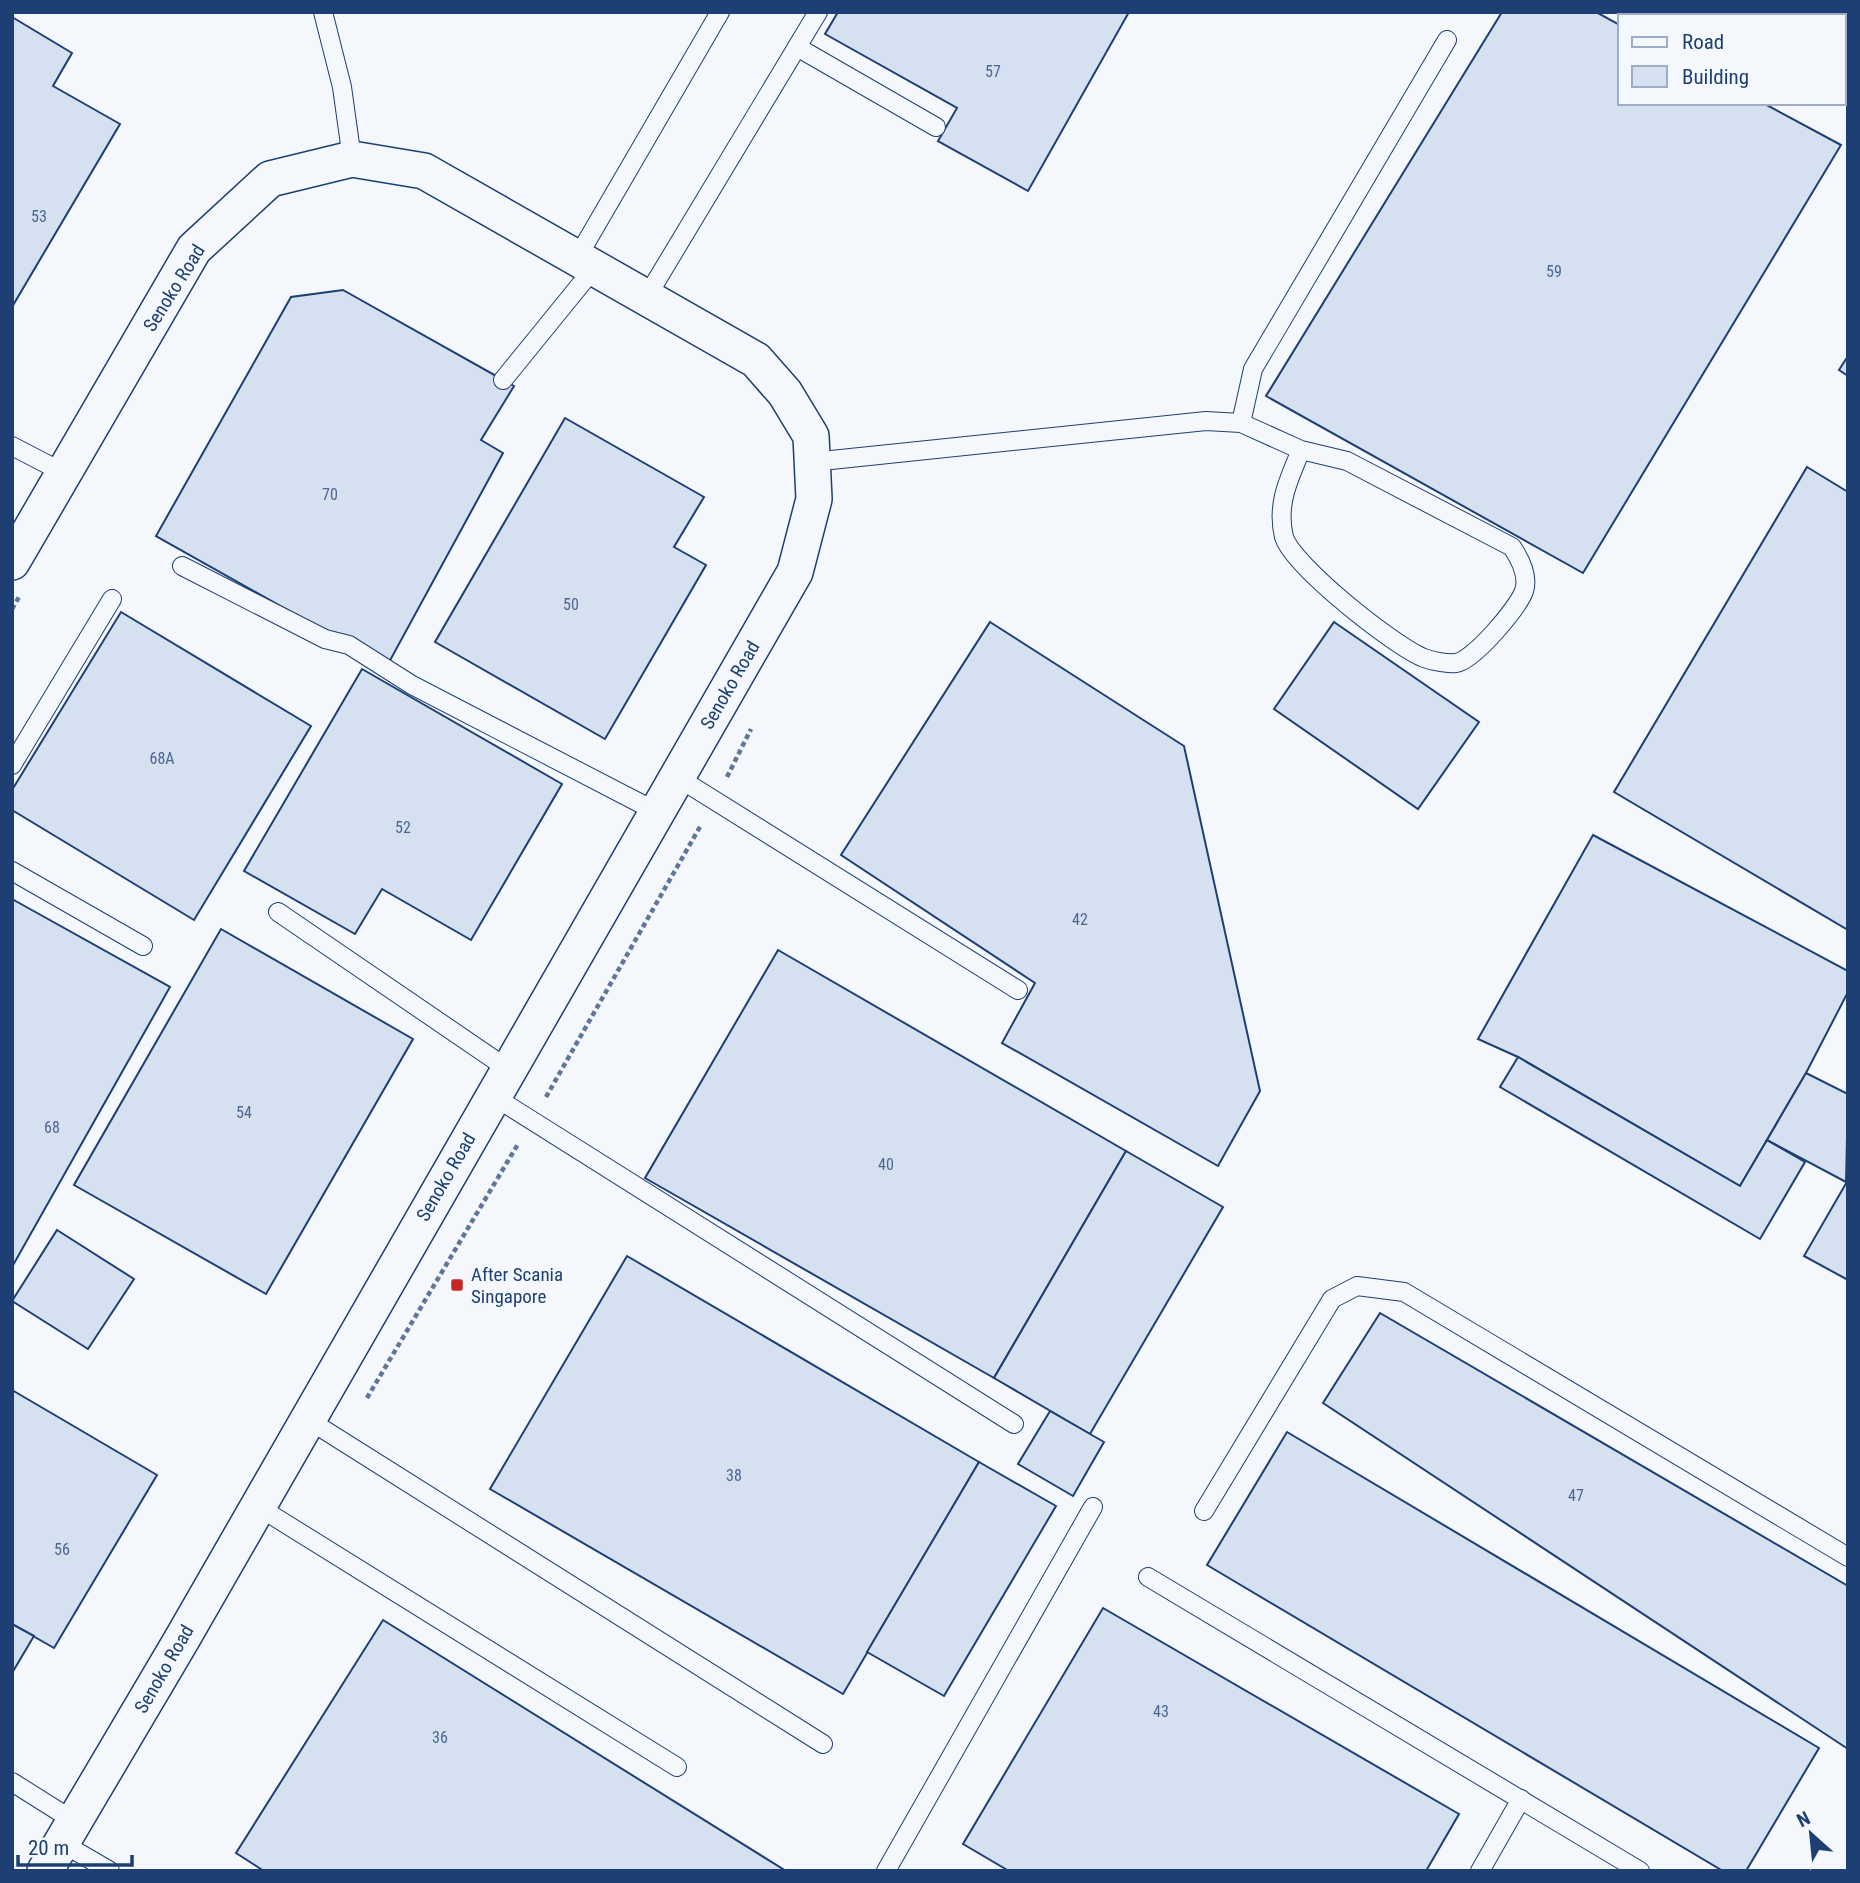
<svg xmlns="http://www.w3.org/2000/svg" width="1860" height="1883" font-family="'Roboto Condensed',sans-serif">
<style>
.water{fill:#cfd7e4;stroke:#687fa3;stroke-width:2}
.building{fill:#d5e0f0;stroke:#1d3f73;stroke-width:2}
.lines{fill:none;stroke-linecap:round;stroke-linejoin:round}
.lane-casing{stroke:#1d3f73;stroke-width:20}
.street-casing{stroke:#1d3f73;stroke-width:38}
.path{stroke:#5e769c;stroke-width:4.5;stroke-dasharray:5 3.5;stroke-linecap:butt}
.lane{stroke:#f4f7fb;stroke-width:18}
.street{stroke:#f4f7fb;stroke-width:35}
.poi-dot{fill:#c62828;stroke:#f4f7fb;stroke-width:2.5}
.labels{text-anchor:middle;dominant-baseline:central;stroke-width:5;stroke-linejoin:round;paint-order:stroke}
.number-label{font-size:16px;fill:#4b6792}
.street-label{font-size:19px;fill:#1d3f73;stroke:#f4f7fb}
.poi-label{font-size:19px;fill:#1d3f73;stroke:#f4f7fb;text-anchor:start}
</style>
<rect width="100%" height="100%" fill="#f4f7fb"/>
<path class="water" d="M1718 12H1848V84L1844 82V16H1724Z"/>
<g class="building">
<path d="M838 12H1129L1028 191 938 141 957 108 825 34Z"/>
<path d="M1502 12H1596L1620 25V103H1763L1841 145 1583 573 1266 396Z"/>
<path d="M12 17 72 53 53 86 120 124 12 307Z"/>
<path d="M343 290 514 386 481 440 503 453 387 666 156 536 291 297Z"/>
<path d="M1848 356V376L1839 370Z"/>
<path d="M565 418 704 497 674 547 706 565 605 739 435 642Z"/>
<path d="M1807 467 1848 492V930L1614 792Z"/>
<path d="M121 612 311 726 194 920 12 810V790Z"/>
<path d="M990 622 1184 746 1260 1091 1218 1166 1002 1043 1035 983 841 855Z"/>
<path d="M1334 622 1479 722 1418 809 1274 709Z"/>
<path d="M362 669 562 784 471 940 382 889 355 934 244 871Z"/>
<path d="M1593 835 1848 971V992L1806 1073 1740 1186 1518 1057 1478 1039Z"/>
<path d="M12 899 170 987 12 1267Z"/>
<path d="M221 929 413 1039 266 1294 74 1185Z"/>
<path d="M778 950 1126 1151 994 1378 645 1178Z"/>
<path d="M1518 1057 1740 1186 1767 1140 1805 1162 1760 1239 1500 1087Z"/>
<path d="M1806 1073 1848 1094 1846 1182 1767 1140Z"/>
<path d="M1126 1151 1223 1207 1090 1434 994 1378Z"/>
<path d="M1848 1180V1280L1804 1256Z"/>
<path d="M57 1230 134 1279 88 1349 12 1301Z"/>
<path d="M627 1256 979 1462 843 1694 490 1489Z"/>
<path d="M1380 1313 1848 1586V1749L1323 1403Z"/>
<path d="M12 1390 157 1475 54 1648 12 1624Z"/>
<path d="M1050 1411 1104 1442 1073 1496 1018 1464Z"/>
<path d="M1287 1432 1819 1748 1746 1871H1723L1207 1565Z"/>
<path d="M979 1462 1056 1506 944 1696 867 1652Z"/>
<path d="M1103 1608 1459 1814 1426 1871H1009L963 1844Z"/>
<path d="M383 1620 786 1871H264L236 1853Z"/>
<path d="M12 1624 34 1636 12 1673Z"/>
</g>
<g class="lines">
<defs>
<g id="lane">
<path d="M323 12 342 87 352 159"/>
<path d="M797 47 936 127"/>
<path d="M577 258 720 12"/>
<path d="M646 298 818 12"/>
<path d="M503 380 594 268"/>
<path d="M1241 423 1253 369 1447 40"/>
<path d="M12 446 64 473"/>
<path d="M812 462 1206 421 1241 423 1301 450 1347 461 1512 547C1520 559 1529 576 1524 591 1518 608 1473 661 1456 663 1447 664 1432 661 1424 658 1394 646 1293 566 1284 537 1276 504 1289 479 1301 450"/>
<path d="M182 566 325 639 349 645 412 685 657 812"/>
<path d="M12 765 112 599"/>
<path d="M677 777 1018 990"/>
<path d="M12 871 143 946"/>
<path d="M278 912 508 1069"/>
<path d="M493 1096 1014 1424"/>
<path d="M307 1419 823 1744"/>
<path d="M257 1506 677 1767"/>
<path d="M1204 1511 1332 1299 1357 1286 1404 1292 1848 1557"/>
<path d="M1148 1577 1640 1871"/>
<path d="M12 1782 74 1821"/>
<path d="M62 1843 110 1871"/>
<path d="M886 1871 1093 1507"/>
<path d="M1480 1871 1521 1799"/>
</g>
<path id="street" d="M12 562 194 249 270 179 352 159 424 171 756 360 785 393 811 436 814 499 795 572 182 1639 45 1871"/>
</defs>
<use href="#lane" class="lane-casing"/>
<use href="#street" class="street-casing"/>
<g class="path">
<path d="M12 609 19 597"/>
<path d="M727 777 751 729"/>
<path d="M546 1097 701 825"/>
<path d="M367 1398 518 1144"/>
</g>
<use href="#lane" class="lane"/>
<use href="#street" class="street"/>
</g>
<rect class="poi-dot" x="450" y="1278" width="14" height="14" rx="3.5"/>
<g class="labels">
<g class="number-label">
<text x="993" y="71">57</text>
<text x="39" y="216">53</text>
<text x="1554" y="271">59</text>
<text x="330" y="494">70</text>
<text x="571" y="604">50</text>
<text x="162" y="758">68A</text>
<text x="403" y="827">52</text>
<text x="1080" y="919">42</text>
<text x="244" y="1112">54</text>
<text x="52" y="1127">68</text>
<text x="886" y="1164">40</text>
<text x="734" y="1475">38</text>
<text x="1576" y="1495">47</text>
<text x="62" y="1549">56</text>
<text x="1161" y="1711">43</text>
<text x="440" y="1737">36</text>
</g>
<g class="street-label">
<text transform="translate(174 288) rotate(-58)">Senoko Road</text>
<text transform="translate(730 685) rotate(-60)">Senoko Road</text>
<text transform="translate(446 1177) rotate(-60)">Senoko Road</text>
<text transform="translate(164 1669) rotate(-60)">Senoko Road</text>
</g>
<g class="poi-label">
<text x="471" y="1274">After Scania<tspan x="471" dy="22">Singapore</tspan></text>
</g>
</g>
<rect width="1860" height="1883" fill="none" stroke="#1d3f73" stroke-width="28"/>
<rect x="1618" y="14" width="228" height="91" fill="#f4f7fb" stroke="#9eadc5" stroke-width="2"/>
<rect x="1632" y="37" width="35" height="10" fill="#f4f7fb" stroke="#9eadc5" stroke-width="2"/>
<text x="1682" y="49" font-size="21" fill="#1d3f73">Road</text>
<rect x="1632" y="66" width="35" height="21" fill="#d5e0f0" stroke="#9eadc5" stroke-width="2"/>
<text x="1682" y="84" font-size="21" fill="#1d3f73">Building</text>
<g transform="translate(1811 1834) rotate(333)" stroke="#f4f7fb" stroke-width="5" paint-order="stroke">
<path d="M0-5L12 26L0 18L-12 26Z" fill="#1d3f73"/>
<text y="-10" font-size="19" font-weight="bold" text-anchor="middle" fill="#1d3f73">N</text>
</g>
<path d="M18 1855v10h114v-10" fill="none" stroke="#1d3f73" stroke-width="3.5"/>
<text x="28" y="1855" font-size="21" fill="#1d3f73" stroke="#f4f7fb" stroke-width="5" paint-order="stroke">20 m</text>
</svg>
